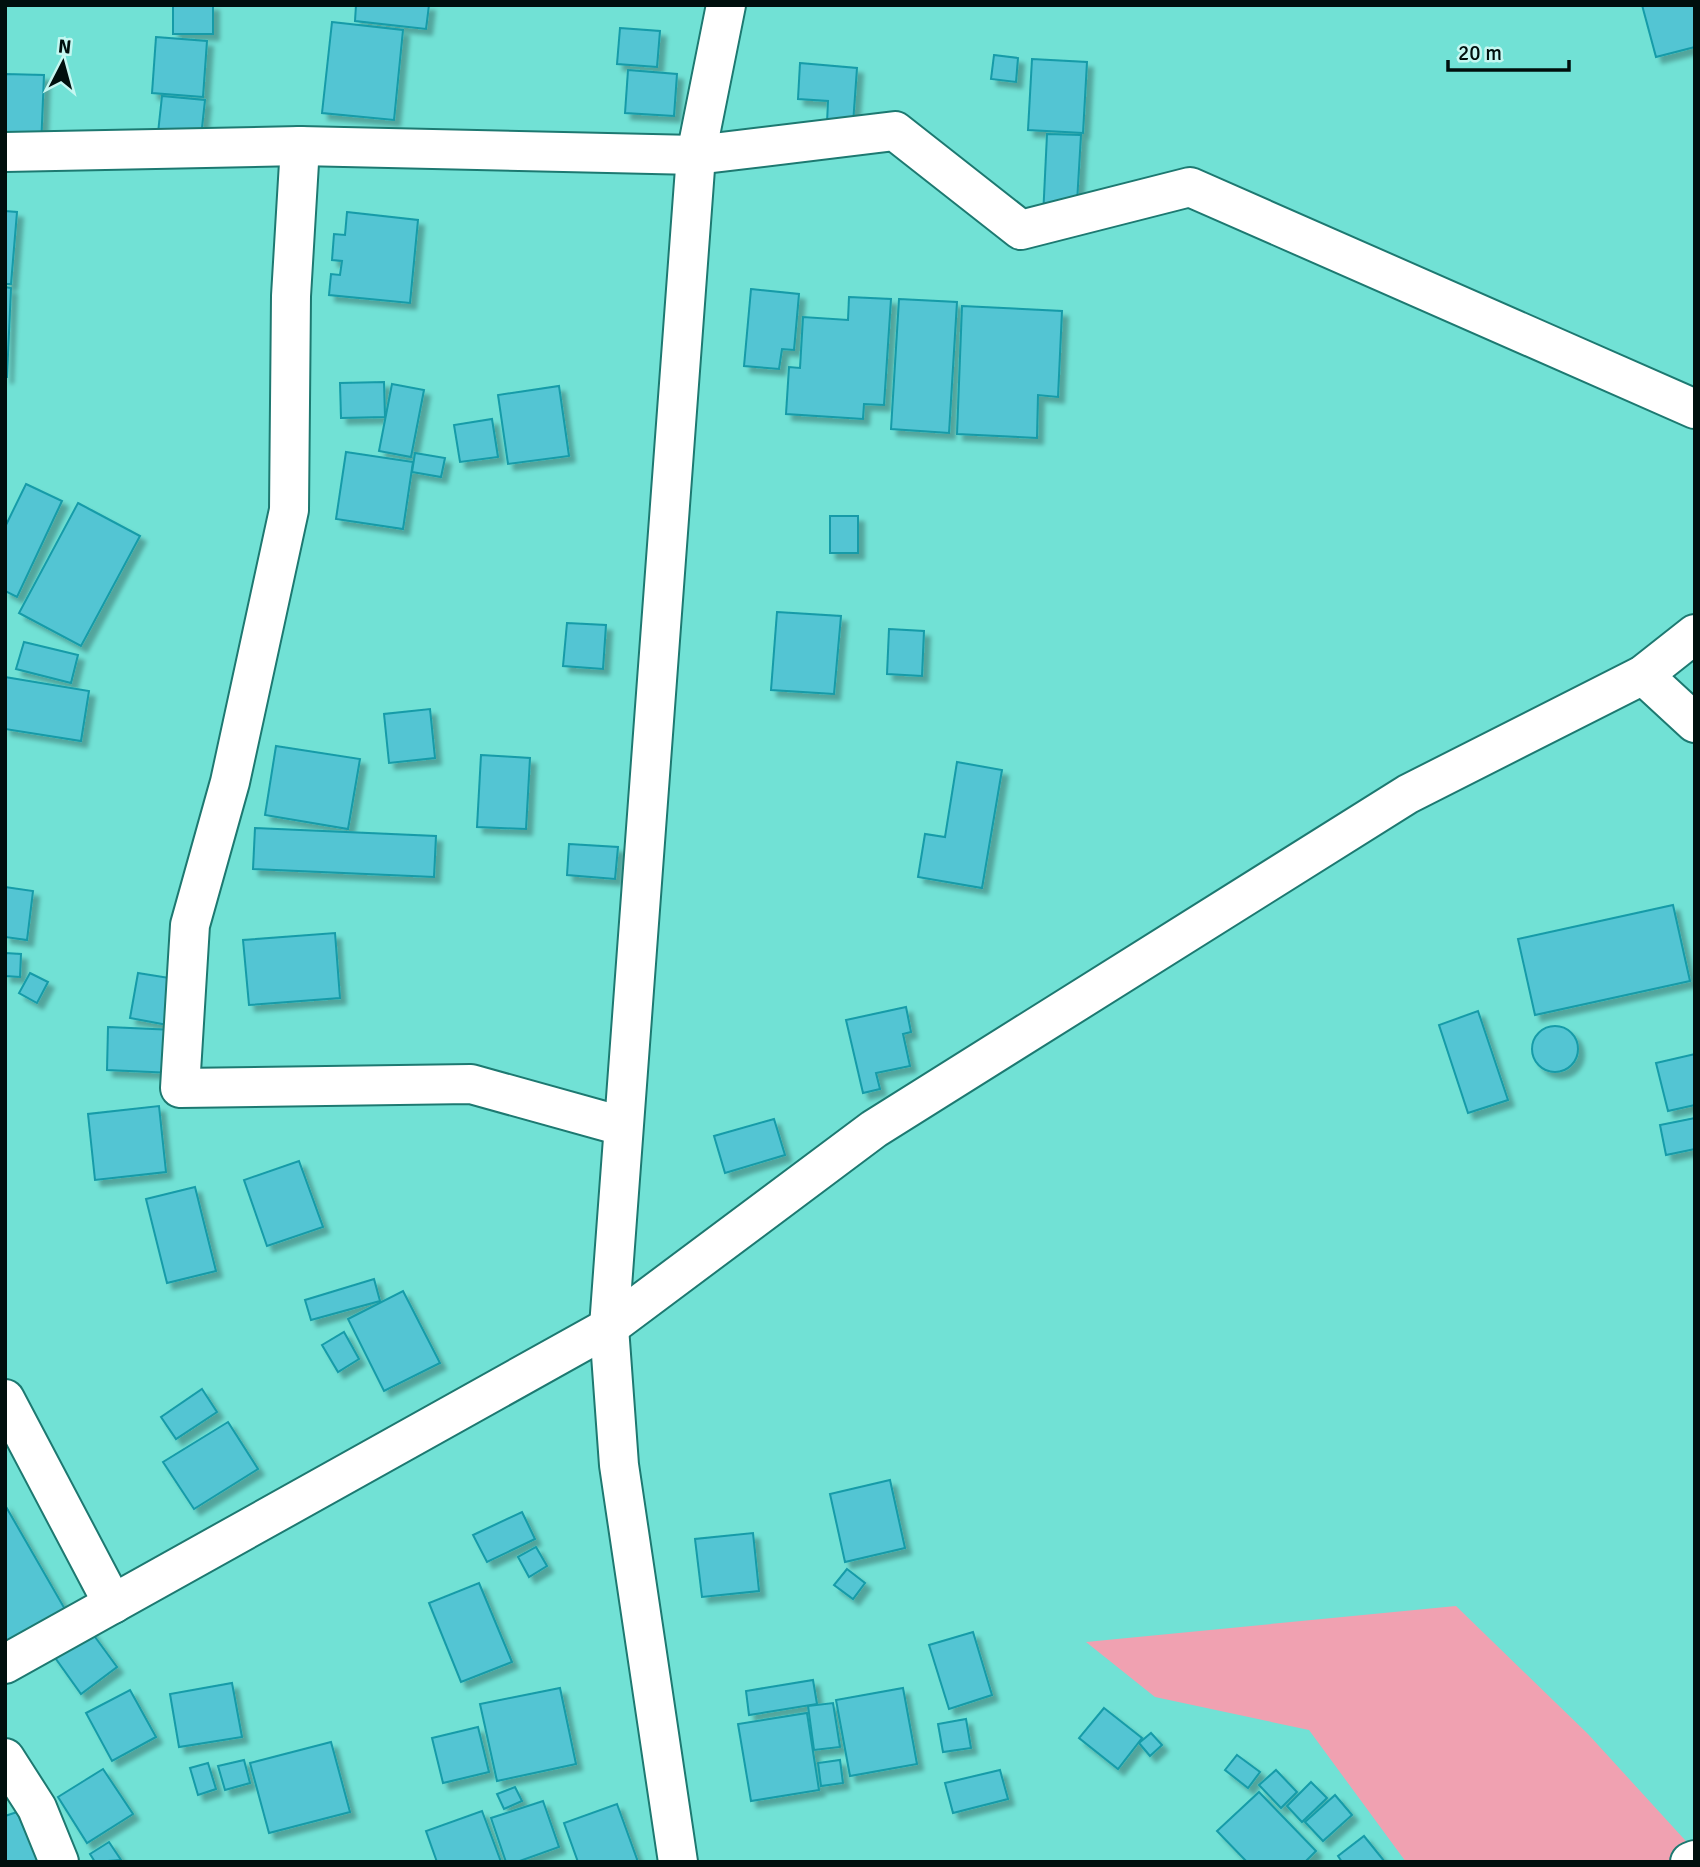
<svg xmlns="http://www.w3.org/2000/svg" width="1700" height="1867" font-family="Signika,sans-serif">
<style>
.green{fill:#f0a1b1}
.building{fill:#52c5d3;stroke:#159ba8;stroke-width:2;filter:url(#shadow)}
.lines{fill:none;stroke-linecap:round;stroke-linejoin:round}
.street-casing{stroke:#1d7971;stroke-width:42}
.street{stroke:#fff;stroke-width:38}
</style>
<defs>
<filter id="shadow"><feDropShadow dx="6" dy="6" stdDeviation="2" flood-color="#0004"/></filter>
</defs>
<rect width="100%" height="100%" fill="#71e1d5"/>
<path class="green" d="M1456 1606 1588 1734 1695 1851V1862H1406L1309 1730 1155 1697 1086 1642Z"/>
<g class="building">
<rect x="173" y="5" width="40" height="29"/>
<path d="M356 5H429L426 29 355 21Z"/>
<path d="M1642 5H1695V47L1656 57Z"/>
<path d="M332 22 403 30 394 120 322 113Z"/>
<path d="M620 28 660 31 657 67 617 64Z"/>
<path d="M156 37 207 41 203 97 152 93Z"/>
<path d="M994 55 1018 58 1016 82 991 79Z"/>
<path d="M1032 59 1087 62 1083 133 1028 130Z"/>
<path d="M800 63 857 68 853 124 827 123 828 101 798 99Z"/>
<path d="M628 70 677 74 674 116 625 113Z"/>
<path d="M5 74 44 75 41 147 5 146Z"/>
<path d="M162 96 205 100 200 146 157 142Z"/>
<path d="M1047 134 1081 135 1076 219 1043 217Z"/>
<path d="M5 211 17 212 11 284H5Z"/>
<path d="M347 212 418 220 410 303 329 295 331 274 340 275 342 261 332 260 334 234 345 235Z"/>
<path d="M5 287 11 288 7 377H5Z"/>
<path d="M751 289 799 294 794 350 782 349 779 369 744 366Z"/>
<path d="M849 297 891 299 884 405 864 404 863 419 786 414 789 367 800 368 803 317 848 320Z"/>
<path d="M899 299 957 302 949 433 891 429Z"/>
<path d="M962 306 1062 311 1058 397 1038 395 1037 438 957 434Z"/>
<path d="M384 382 385 417 341 418 340 383Z"/>
<path d="M392 384 424 390 411 457 379 451Z"/>
<path d="M559 386 569 456 508 464 498 395Z"/>
<path d="M492 419 498 457 460 462 454 425Z"/>
<path d="M346 452 413 462 403 529 336 519Z"/>
<path d="M415 453 445 458 441 477 412 472Z"/>
<path d="M26 484 62 501 17 597 5 591V527Z"/>
<path d="M78 503 140 536 81 646 19 613Z"/>
<rect x="830" y="516" width="28" height="37"/>
<path d="M777 612 841 616 834 694 771 690Z"/>
<path d="M567 623 606 625 603 669 563 666Z"/>
<path d="M889 629 924 631 922 676 887 674Z"/>
<path d="M24 642 78 655 71 683 16 669Z"/>
<path d="M5 677 89 691 81 741 5 729Z"/>
<path d="M430 709 435 758 389 763 384 714Z"/>
<path d="M276 746 360 759 348 829 265 815Z"/>
<path d="M481 755 530 758 526 829 477 827Z"/>
<path d="M957 762 1002 770 982 888 918 877 925 834 945 837Z"/>
<path d="M255 828 436 836 434 877 253 869Z"/>
<path d="M569 844 618 847 615 879 567 875Z"/>
<path d="M5 887 33 891 27 940 5 937Z"/>
<path d="M1673 905 1690 981 1535 1015 1518 939Z"/>
<path d="M335 933 340 998 249 1005 243 940Z"/>
<path d="M5 953 21 954 20 977 5 976Z"/>
<path d="M30 973 48 982 37 1003 19 993Z"/>
<path d="M138 973 182 980 173 1026 130 1018Z"/>
<path d="M906 1007 911 1032 903 1034 910 1066 876 1073 880 1089 863 1093 846 1020Z"/>
<path d="M1478 1011 1508 1100 1468 1113 1439 1025Z"/>
<circle cx="1555" cy="1049" r="23"/>
<path d="M108 1027 175 1030 173 1073 107 1070Z"/>
<path d="M1695 1054V1105L1668 1111 1656 1063Z"/>
<path d="M159 1106 166 1172 95 1180 88 1114Z"/>
<path d="M1695 1118V1149L1666 1155 1660 1125Z"/>
<path d="M774 1119 785 1155 725 1173 714 1136Z"/>
<path d="M299 1161 323 1227 267 1246 244 1180Z"/>
<path d="M195 1187 216 1271 167 1283 146 1199Z"/>
<path d="M374 1279 380 1301 311 1320 305 1300Z"/>
<path d="M403 1291 440 1363 384 1391 348 1319Z"/>
<path d="M344 1332 359 1359 338 1372 322 1345Z"/>
<path d="M202 1389 217 1412 176 1439 161 1417Z"/>
<path d="M228 1422 258 1469 194 1509 163 1462Z"/>
<path d="M890 1480 905 1548 845 1562 830 1494Z"/>
<path d="M5 1505 66 1611 5 1645Z"/>
<path d="M522 1512 535 1539 487 1562 473 1535Z"/>
<path d="M753 1533 759 1591 702 1597 695 1539Z"/>
<path d="M536 1547 547 1566 529 1577 518 1557Z"/>
<path d="M847 1569 865 1583 853 1599 834 1585Z"/>
<path d="M479 1583 512 1662 461 1682 429 1603Z"/>
<path d="M87 1626 117 1667 81 1694 51 1652Z"/>
<path d="M973 1632 992 1695 949 1709 929 1645Z"/>
<path d="M813 1680 817 1704 749 1715 746 1691Z"/>
<path d="M232 1683 242 1737 179 1747 170 1694Z"/>
<path d="M560 1688 576 1764 497 1781 480 1704Z"/>
<path d="M903 1688 917 1764 850 1776 836 1700Z"/>
<path d="M130 1690 156 1737 112 1761 86 1713Z"/>
<path d="M833 1703 840 1747 814 1750 808 1706Z"/>
<path d="M1104 1708 1142 1738 1118 1769 1079 1738Z"/>
<path d="M807 1713 819 1790 751 1801 738 1724Z"/>
<path d="M966 1719 971 1748 943 1752 938 1724Z"/>
<path d="M478 1727 489 1772 443 1783 432 1738Z"/>
<path d="M1151 1733 1162 1745 1150 1756 1139 1743Z"/>
<path d="M331 1742 350 1812 269 1833 250 1763Z"/>
<path d="M1237 1755 1260 1772 1248 1788 1225 1770Z"/>
<path d="M244 1760 250 1783 225 1790 218 1766Z"/>
<path d="M840 1760 843 1783 821 1786 818 1763Z"/>
<path d="M208 1763 216 1789 198 1795 190 1768Z"/>
<path d="M103 1769 133 1814 87 1843 58 1797Z"/>
<path d="M1000 1770 1008 1799 953 1813 945 1783Z"/>
<path d="M1276 1770 1297 1792 1281 1808 1259 1785Z"/>
<path d="M1311 1782 1327 1798 1302 1822 1287 1806Z"/>
<path d="M515 1787 522 1801 504 1809 497 1794Z"/>
<path d="M1259 1792 1316 1851 1305 1862H1247L1217 1831Z"/>
<path d="M1335 1795 1352 1815 1323 1841 1305 1822Z"/>
<path d="M543 1801 559 1847 517 1862H506L491 1818Z"/>
<path d="M617 1804 638 1862H578L564 1823Z"/>
<path d="M482 1811 501 1862H437L426 1831Z"/>
<path d="M17 1812 39 1862H5V1816Z"/>
<path d="M1364 1836 1385 1862H1342L1338 1856Z"/>
<path d="M109 1842 121 1860 95 1862 90 1854Z"/>
</g>
<g class="lines">
<defs>
<g id="street">
<path d="M300 146 291 296 289 510 230 782 190 925 180 1088 471 1084 622 1126"/>
<path d="M5 152 300 146 696 155 895 131 1021 230 1190 187 1695 409"/>
<path d="M1643 675 1695 723"/>
<path d="M5 1399 113 1604"/>
<path d="M5 1664 609 1327 874 1129 1408 794 1643 675 1695 634"/>
<path d="M5 1758 37 1808 59 1862"/>
<path d="M678 1862 619 1465 609 1327 696 155 726 5"/>
<path d="M1690 1862 1695 1860"/>
</g>
</defs>
<use href="#street" class="street-casing"/>
<use href="#street" class="street"/>
</g>
<rect width="1700" height="1867" fill="none" stroke="#000f0d" stroke-width="14"/>
<g transform="translate(63 63) rotate(6)" stroke="#c5f7f1" stroke-width="5" paint-order="stroke">
<path d="M0-5L12 26L0 18L-12 26Z" fill="#000f0d"/>
<text y="-10" font-size="19" font-weight="bold" text-anchor="middle" fill="#000f0d">N</text>
</g>
<path d="M1448 60v10h121v-10" fill="none" stroke="#000f0d" stroke-width="3.5"/>
<text x="1458" y="60" font-size="21" fill="#000f0d" stroke="#c5f7f1" stroke-width="5" paint-order="stroke">20 m</text>
</svg>
